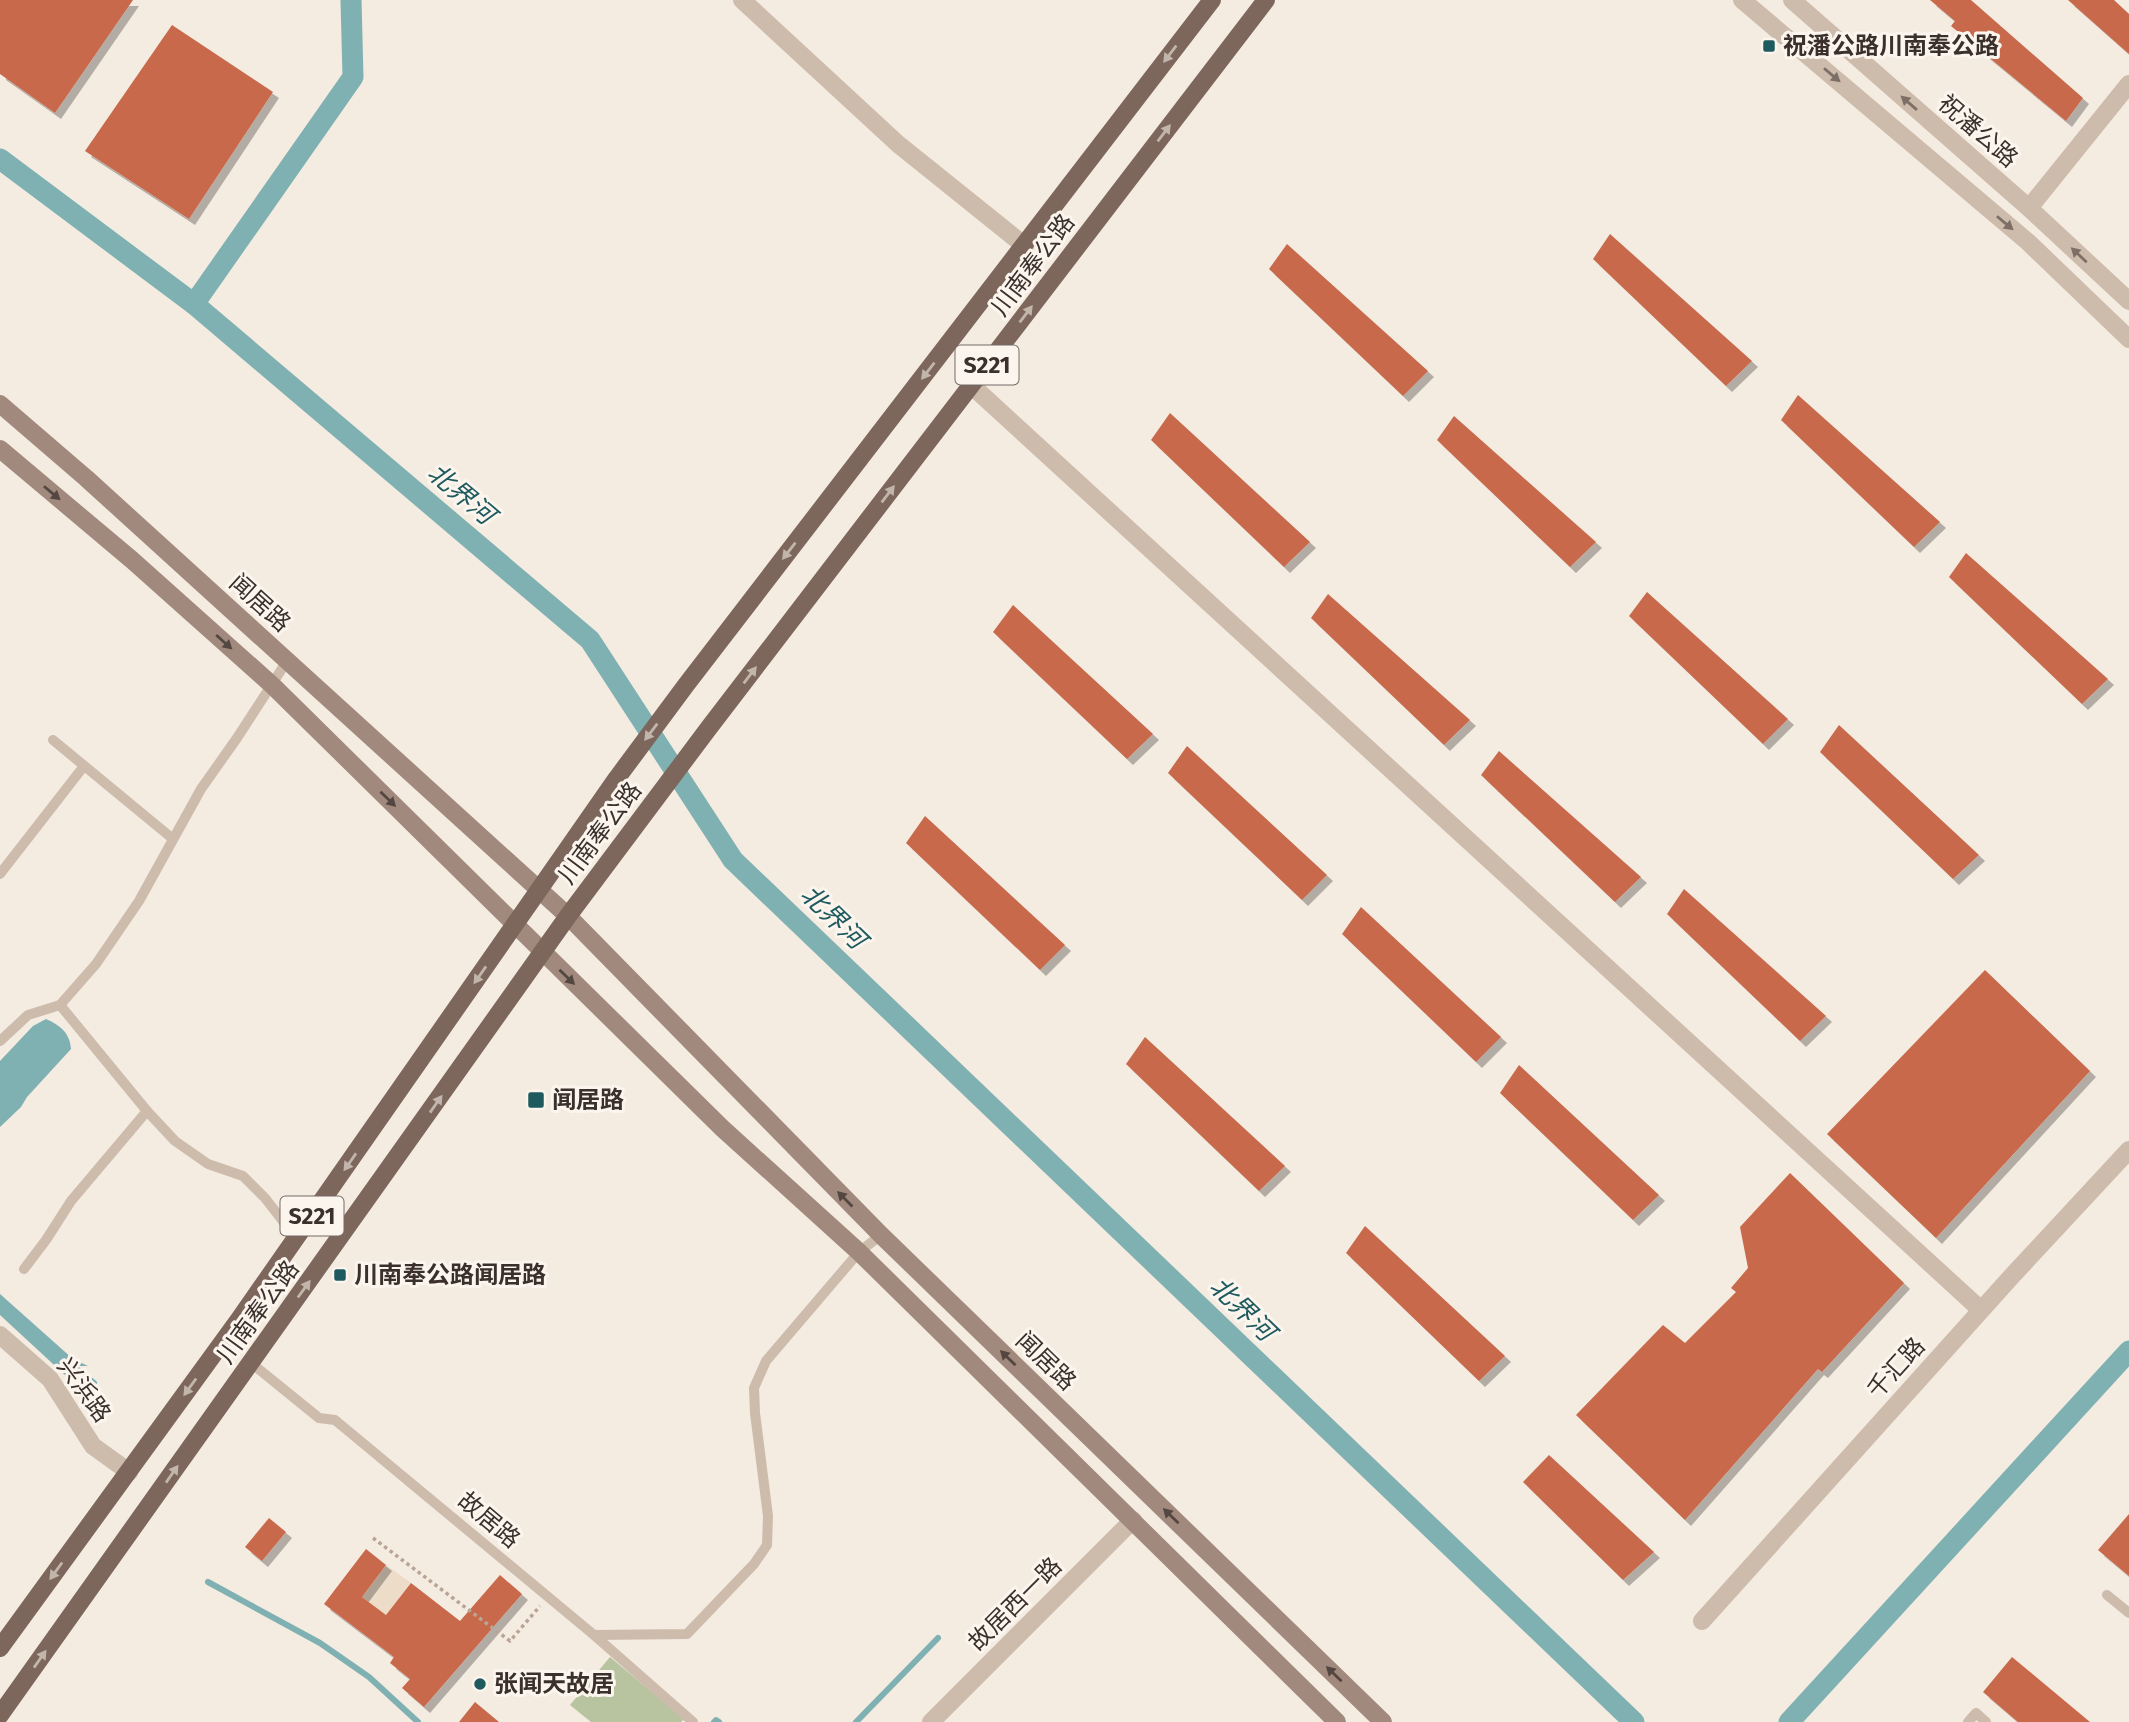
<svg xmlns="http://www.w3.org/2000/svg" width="2129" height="1722" font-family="'Fira Sans','Noto Sans SC',sans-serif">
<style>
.green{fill:#b8c4a0}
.plaza{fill:#ecdcc8}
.water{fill:#7fb0b2}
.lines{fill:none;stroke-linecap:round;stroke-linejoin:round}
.stream{stroke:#7fb0b2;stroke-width:6}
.canal{stroke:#7fb0b2;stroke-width:21}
.building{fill:#c8694b;filter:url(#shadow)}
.path{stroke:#b9a596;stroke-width:3.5;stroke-dasharray:3.5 3.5;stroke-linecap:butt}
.service{stroke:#cdbbac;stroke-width:10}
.minor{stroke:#cdbbac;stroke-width:18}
.tertiary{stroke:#cdbbac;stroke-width:18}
.secondary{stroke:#a18a7d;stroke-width:18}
.primary{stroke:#7d675c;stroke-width:18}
.oneway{fill:#c2b5ac}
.oneway2{fill:#7d6f65}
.oneway3{fill:#544640}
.poi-dot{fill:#1f5a5e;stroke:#fbf5ee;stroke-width:2.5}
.labels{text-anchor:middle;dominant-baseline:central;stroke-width:6;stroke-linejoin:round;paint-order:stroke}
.shield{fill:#fbf5ee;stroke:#756b66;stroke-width:2}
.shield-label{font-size:23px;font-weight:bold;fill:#3b302b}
.poi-label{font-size:24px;font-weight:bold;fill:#3b302b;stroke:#fbf5ee;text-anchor:start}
.street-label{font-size:24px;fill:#3b302b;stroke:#fbf5ee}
.water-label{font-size:26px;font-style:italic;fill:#1f5a5e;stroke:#fbf5ee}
</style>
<defs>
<filter id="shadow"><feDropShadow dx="6" dy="6" stdDeviation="0" flood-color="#0004"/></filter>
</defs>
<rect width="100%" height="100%" fill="#f4ebe1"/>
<path class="green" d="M610 1657 684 1719 681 1722H591L570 1705Z"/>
<path class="plaza" d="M386 1565 411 1583 386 1615 362 1597Z"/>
<g class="water">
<path d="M46 1019C60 1025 70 1033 71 1049L27 1097 21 1107 0 1127V1061L33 1026Z"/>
<path d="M0 1294 73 1359 88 1366H73L65 1375 0 1315Z"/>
</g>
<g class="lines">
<g class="stream">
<path d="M68 1362 94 1383"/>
<path d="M208 1582 320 1643 369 1677 418 1722"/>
<path d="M714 1722 716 1720 719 1722"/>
<path d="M856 1722 938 1638"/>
</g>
<g class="canal">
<path d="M0 159 194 304 590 640 733 860 1634 1722"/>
<path d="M194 304 353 77 351 0"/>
<path d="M1789 1722 2129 1351"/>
</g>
</g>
<g class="building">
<path d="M0 0H133L55 113 0 74Z"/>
<path d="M1930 0H1971L2083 98 2066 121 1951 26 1955 21Z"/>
<path d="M2068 0H2114L2129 14V54Z"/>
<path d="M172 25 273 92 189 219 85 151Z"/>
<path d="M1610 234 1752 361 1726 386 1593 259Z"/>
<path d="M1287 244 1428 371 1403 396 1269 269Z"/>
<path d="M1798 395 1940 522 1914 547 1781 420Z"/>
<path d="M1170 413 1310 542 1284 567 1151 440Z"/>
<path d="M1454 416 1596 542 1570 567 1437 440Z"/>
<path d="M1966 553 2108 679 2082 704 1949 577Z"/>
<path d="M1647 592 1788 719 1763 744 1629 616Z"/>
<path d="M1328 594 1470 720 1444 745 1311 618Z"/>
<path d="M1013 605 1153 734 1127 759 993 632Z"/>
<path d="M1839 725 1979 855 1953 879 1820 752Z"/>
<path d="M1187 746 1327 875 1302 900 1168 773Z"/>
<path d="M1499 751 1641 877 1615 902 1481 775Z"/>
<path d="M925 816 1065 945 1040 970 906 843Z"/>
<path d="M1684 889 1826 1016 1800 1041 1667 914Z"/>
<path d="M1361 907 1501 1037 1476 1062 1342 934Z"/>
<path d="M1985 970 2090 1071 1936 1238 1827 1134Z"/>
<path d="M1145 1037 1285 1166 1259 1191 1126 1064Z"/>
<path d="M1519 1065 1659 1195 1633 1220 1500 1093Z"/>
<path d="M1790 1173 1904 1283 1822 1372 1818 1369 1685 1520 1576 1415 1663 1325 1685 1343 1736 1292 1731 1288 1748 1268 1740 1227Z"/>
<path d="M1365 1226 1505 1356 1479 1381 1346 1253Z"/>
<path d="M1549 1455 1654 1552 1623 1580 1523 1482Z"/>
<path d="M2129 1514V1576L2098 1550Z"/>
<path d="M269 1518 286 1532 262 1561 245 1547Z"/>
<path d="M366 1549 386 1565 362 1597 386 1615 411 1583 460 1621 500 1575 522 1594 424 1707 402 1688 410 1679 390 1663 394 1657 324 1604Z"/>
<path d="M2012 1657 2090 1722H2018L1983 1692Z"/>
<path d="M475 1702 499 1722H459Z"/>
</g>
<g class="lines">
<path class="path" d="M373 1538 510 1641 540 1606"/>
<g class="service">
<path d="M53 740 173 839"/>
<path d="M0 874 84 766"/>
<path d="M60 1005 96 964 139 901 201 789 237 738 287 661"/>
<path d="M0 1041 28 1015 60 1005 147 1111 175 1141 208 1164 243 1176 265 1198 296 1238"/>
<path d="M24 1269 46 1240 71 1201 147 1111"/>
<path d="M251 1363 319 1418 335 1420 594 1635 693 1722"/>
<path d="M2107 1595 2129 1613"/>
<path d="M594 1635 687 1634 754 1564 767 1545 768 1516 755 1413 754 1388 766 1361 859 1252 881 1235"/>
<path d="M1968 1722 1976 1713 1986 1722"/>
</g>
<g class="minor">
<path d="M742 0 898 144 1025 246"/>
<path d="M2029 208 2129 84"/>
<path d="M971 385 1981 1310"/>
<path d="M0 1335 50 1379 93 1446 129 1472"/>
<path d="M931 1722 1133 1520"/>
</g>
<g class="tertiary">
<path d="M1742 0 2028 242 2129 339"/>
<path d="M1792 0 2029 208 2129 301"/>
<path d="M1702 1621 2011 1277 2129 1150"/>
</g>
<g class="secondary">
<path d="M0 404 86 478 568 916 881 1235 1383 1722"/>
<path d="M0 449 132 560 272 685 722 1128 859 1252 1337 1722"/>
</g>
<g class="primary">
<path d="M0 1648 240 1318 617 778 686 685 1212 0"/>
<path d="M0 1715 568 916 708 729 1266 0"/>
</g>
</g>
<defs><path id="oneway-solid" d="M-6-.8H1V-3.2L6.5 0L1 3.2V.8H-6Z" transform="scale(1.75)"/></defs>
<g class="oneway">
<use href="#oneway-solid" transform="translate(1170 54) rotate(127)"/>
<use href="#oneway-solid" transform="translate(1164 133) rotate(-53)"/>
<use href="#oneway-solid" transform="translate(1026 314) rotate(-53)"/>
<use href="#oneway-solid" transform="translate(928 371) rotate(128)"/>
<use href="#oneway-solid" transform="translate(888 494) rotate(-53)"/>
<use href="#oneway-solid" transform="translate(789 551) rotate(128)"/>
<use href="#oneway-solid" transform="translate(750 675) rotate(-53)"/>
<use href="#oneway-solid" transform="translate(651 732) rotate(127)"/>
<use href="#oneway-solid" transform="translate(480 975) rotate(125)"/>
<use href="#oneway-solid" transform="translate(436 1104) rotate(-55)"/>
<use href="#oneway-solid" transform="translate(350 1162) rotate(125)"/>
<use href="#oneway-solid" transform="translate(304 1289) rotate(-54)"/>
<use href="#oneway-solid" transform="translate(190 1387) rotate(126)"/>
<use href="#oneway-solid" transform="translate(172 1474) rotate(-55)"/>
<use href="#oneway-solid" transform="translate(56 1571) rotate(126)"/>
<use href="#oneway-solid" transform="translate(40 1659) rotate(-55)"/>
</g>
<g class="oneway2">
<use href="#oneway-solid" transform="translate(1832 75) rotate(40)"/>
<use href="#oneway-solid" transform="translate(1909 103) rotate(-139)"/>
<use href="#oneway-solid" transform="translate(2005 223) rotate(40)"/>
<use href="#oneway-solid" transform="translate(2079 255) rotate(-137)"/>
</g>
<g class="oneway3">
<use href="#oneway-solid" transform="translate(52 493) rotate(40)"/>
<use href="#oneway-solid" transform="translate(224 642) rotate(42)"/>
<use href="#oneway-solid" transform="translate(388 799) rotate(44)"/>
<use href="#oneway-solid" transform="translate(567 977) rotate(44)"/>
<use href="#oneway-solid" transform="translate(845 1199) rotate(-135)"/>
<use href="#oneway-solid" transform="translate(1008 1358) rotate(-136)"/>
<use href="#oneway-solid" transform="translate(1171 1516) rotate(-136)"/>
<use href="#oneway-solid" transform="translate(1334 1674) rotate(-136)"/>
</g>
<g class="poi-dot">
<rect x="1762" y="39" width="14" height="14" rx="3.5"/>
<rect x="527" y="1091" width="18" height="18" rx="3.5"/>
<rect x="333" y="1268" width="14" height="14" rx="3.5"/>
<circle cx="480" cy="1684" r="7"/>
</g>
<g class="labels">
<g class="shield">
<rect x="955.5" y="345.5" width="63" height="39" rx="5"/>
<rect x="280.5" y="1196.5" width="63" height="39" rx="5"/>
</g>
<g class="shield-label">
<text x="987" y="365">S221</text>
<text x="312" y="1216">S221</text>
</g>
<g class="poi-label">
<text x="1783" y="46">祝潘公路川南奉公路</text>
<text x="552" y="1100">闻居路</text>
<text x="354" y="1275">川南奉公路闻居路</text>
<text x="494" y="1684">张闻天故居</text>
</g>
<g class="street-label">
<text transform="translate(1978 131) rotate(41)">祝潘公路</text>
<text transform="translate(1033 265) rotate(-53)">川南奉公路</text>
<text transform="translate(260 603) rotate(42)">闻居路</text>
<text transform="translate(600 833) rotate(-53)">川南奉公路</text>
<text transform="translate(258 1312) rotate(-54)">川南奉公路</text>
<text transform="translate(1046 1361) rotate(44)">闻居路</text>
<text transform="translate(1896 1368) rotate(-48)">千汇路</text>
<text transform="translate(84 1390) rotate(54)">兴浜路</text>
<text transform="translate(489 1520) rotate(40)">故居路</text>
<text transform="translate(1015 1604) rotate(-45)">故居西一路</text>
</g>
<g class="water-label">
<text transform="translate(461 494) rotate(40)">北界河</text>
<text transform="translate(833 917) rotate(44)">北界河</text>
<text transform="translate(1242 1309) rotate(44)">北界河</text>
</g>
</g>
</svg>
